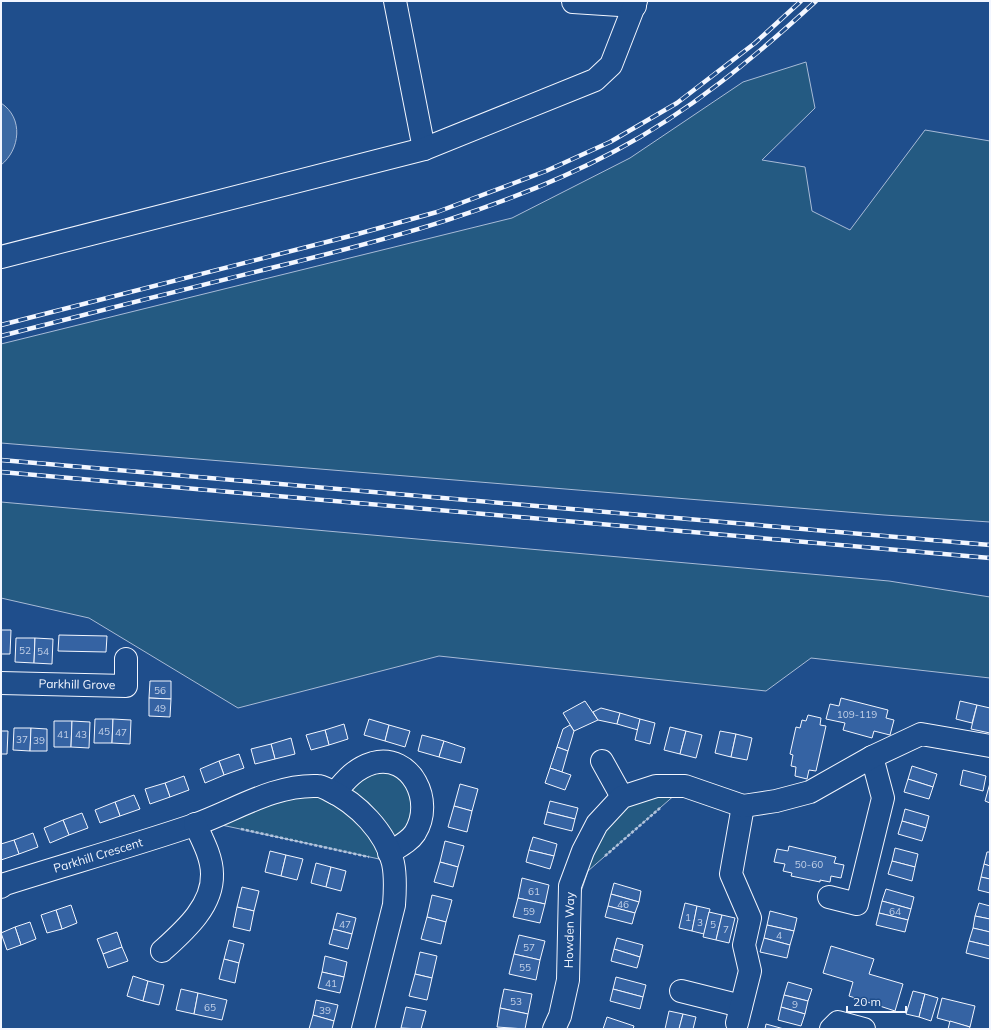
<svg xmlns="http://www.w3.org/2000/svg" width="991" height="1030" font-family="Mulish,sans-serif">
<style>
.green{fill:#245a82;stroke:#a8bbd7}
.water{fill:#3b69a3;stroke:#a8bbd7}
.building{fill:#3563a3;stroke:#f2f6ff}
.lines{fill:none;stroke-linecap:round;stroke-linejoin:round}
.minor-casing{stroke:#f2f6ff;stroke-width:24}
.path{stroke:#b3c4dc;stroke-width:2.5;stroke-dasharray:3 2;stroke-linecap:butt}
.minor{stroke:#1f4e8c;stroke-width:22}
.rail-casing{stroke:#f2f6ff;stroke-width:4.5}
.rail{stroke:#1f4e8c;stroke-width:3;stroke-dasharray:9;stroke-linecap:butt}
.labels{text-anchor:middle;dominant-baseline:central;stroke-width:3;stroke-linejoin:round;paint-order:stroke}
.number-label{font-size:10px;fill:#c3d1e8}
.street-label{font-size:12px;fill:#f2f6ff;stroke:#1f4e8c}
</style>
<rect width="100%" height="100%" fill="#1f4e8c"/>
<g class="green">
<path d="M806 62 815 108 762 160 805 167 812 211 850 230 925 130 990 141V522L884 515 1 443V344L512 218 630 158 743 82Z"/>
<path d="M1 502 889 581 990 597V678L811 658 766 691 439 656 238 708 89 618 1 598Z"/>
<path d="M374 763 421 791 393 862 203 821 319 786Z"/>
<path d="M685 786 588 871 570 924V886L622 797Z"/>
</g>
<path class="water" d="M1 103C24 118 20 150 1 165Z"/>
<g class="building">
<path d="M1 630H11L10 654H1Z"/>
<path d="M59 635 107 636 106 652 58 651Z"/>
<path d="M16 638H35L34 663 15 662Z"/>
<path d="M35 638 53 639 52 664 34 663Z"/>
<path d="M150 681H171V699L149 698Z"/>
<path d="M149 698 171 699 170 717 149 716Z"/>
<path d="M841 698 888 710 886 718 894 720 890 735 874 731 872 738 843 730 845 723 826 719 830 704 839 706Z"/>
<path d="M585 701 598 720 574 731 563 713Z"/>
<path d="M960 701 977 705 972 723 956 719Z"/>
<path d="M977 705 990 708V733L971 729Z"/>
<path d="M601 708 620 713 617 724 598 720 593 712Z"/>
<path d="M620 713 640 719 638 730 617 724Z"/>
<path d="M808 715 821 718 820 725 826 726 816 771 809 770 807 779 795 776 796 767 791 766 793 755 790 754 796 727 800 728 802 720 806 721Z"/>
<path d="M95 719H113L112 743H94Z"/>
<path d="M113 719 131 720 130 744 112 743Z"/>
<path d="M369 719 389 725 385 741 364 735Z"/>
<path d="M640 719 655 723 650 744 635 740Z"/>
<path d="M54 721H72L71 747H54Z"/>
<path d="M72 721 90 722 89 748 71 747Z"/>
<path d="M344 724 348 739 329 745 325 730Z"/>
<path d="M389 725 410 731 405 747 385 741Z"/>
<path d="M570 725 574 731 568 751 557 747 563 729Z"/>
<path d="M670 727 686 731 680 754 664 750Z"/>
<path d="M14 728H31L30 751 13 750Z"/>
<path d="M31 728 47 729V751H30Z"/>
<path d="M325 730 329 745 311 750 306 735Z"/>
<path d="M1 731H8L7 754H1Z"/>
<path d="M686 731 702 735 696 758 680 754Z"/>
<path d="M720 731 736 734 731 757 715 753Z"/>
<path d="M736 734 752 738 747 760 731 757Z"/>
<path d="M422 735 444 741 439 757 418 751Z"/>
<path d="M291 738 295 754 275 759 271 744Z"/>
<path d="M444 741 465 748 461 763 439 757Z"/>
<path d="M271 744 275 759 255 764 251 749Z"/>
<path d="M557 747 568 751 562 772 550 768Z"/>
<path d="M239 754 244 768 224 775 219 761Z"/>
<path d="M219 761 224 775 205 783 200 769Z"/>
<path d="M912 766 937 774 933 787 908 779Z"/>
<path d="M550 768 571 775 565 790 545 783Z"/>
<path d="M963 770 986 776 983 791 960 785Z"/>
<path d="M184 776 189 790 170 797 165 783Z"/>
<path d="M908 779 933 787 929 799 904 792Z"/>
<path d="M165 783 170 797 150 804 145 789Z"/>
<path d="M990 783V803L985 801Z"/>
<path d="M460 784 478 789 472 811 454 806Z"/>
<path d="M134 795 140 809 120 816 115 802Z"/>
<path d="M550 801 578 808 575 819 547 812Z"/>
<path d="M115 802 120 816 100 823 95 810Z"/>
<path d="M454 806 472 811 467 832 448 827Z"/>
<path d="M905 809 929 816 926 828 902 821Z"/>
<path d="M547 812 575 819 572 831 544 824Z"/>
<path d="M82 813 88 828 69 835 63 820Z"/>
<path d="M63 820 69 835 50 843 44 828Z"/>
<path d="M902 821 926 828 922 841 898 834Z"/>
<path d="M33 833 38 847 19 854 14 840Z"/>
<path d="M533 837 557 844 554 856 529 850Z"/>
<path d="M14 840 19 854 1 860V844Z"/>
<path d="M445 841 464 846 458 867 440 862Z"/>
<path d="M789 846 836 857 834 863 844 865 841 878 831 876 830 882 820 880V882L791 876 792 873 783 871 785 864 774 862 777 849 788 851Z"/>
<path d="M895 848 918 854 915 867 892 861Z"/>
<path d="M529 850 554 856 550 869 526 862Z"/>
<path d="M270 851 286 855 281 876 265 872Z"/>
<path d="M987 852H990V866L984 864Z"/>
<path d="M286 855 303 859 297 880 281 876Z"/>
<path d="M892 861 915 867 912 881 888 874Z"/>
<path d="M440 862 458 867 453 887 434 882Z"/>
<path d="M316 863 331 867 326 887 311 883Z"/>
<path d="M984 864 990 866V879L981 877Z"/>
<path d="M331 867 346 871 341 891 326 887Z"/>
<path d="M981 877 990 879V893L978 890Z"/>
<path d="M522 878 549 885 545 904 518 898Z"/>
<path d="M614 883 641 891 639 902 611 894Z"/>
<path d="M242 887 259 891 254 911 237 907Z"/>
<path d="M886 889 914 897 911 909 882 901Z"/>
<path d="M611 894 639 902 635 913 608 906Z"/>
<path d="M432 895 452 900 446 922 427 917Z"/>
<path d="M518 898 545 904 540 923 513 917Z"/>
<path d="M882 901 911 909 908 920 879 913Z"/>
<path d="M685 903 697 906 692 931 679 928Z"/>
<path d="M979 903 990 906V919L975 916Z"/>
<path d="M71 905 77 923 62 929 56 910Z"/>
<path d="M608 906 635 913 632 924 605 917Z"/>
<path d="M697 906 710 909 704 934 692 931Z"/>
<path d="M237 907 254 911 250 931 233 927Z"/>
<path d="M56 910 62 929 47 933 41 915Z"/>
<path d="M770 911 797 918 794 931 767 925Z"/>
<path d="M709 912 722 915 716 940 703 937Z"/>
<path d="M337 913 356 918 352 934 333 929Z"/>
<path d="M879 913 908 920 905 932 876 925Z"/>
<path d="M722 915 735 918 729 943 716 940Z"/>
<path d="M975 916 990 919V932L973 928Z"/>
<path d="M427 917 446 922 441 944 421 939Z"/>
<path d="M30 922 36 939 21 945 15 927Z"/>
<path d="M767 925 794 931 790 945 764 938Z"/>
<path d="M15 927 21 945 7 950 1 933Z"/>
<path d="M973 928 990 932V946L969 941Z"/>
<path d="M333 929 352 934 348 949 329 944Z"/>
<path d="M117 932 122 947 103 954 97 939Z"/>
<path d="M519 935 545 941 540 960 514 954Z"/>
<path d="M617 938 643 945 640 957 614 949Z"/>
<path d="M764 938 790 945 787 958 760 952Z"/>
<path d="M229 940 244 944 239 963 224 959Z"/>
<path d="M969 941 990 946V959L966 953Z"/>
<path d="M831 946 874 959 869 974 903 984 895 1011 849 996 853 982 823 973Z"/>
<path d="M122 947 128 961 108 968 103 954Z"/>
<path d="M614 949 640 957 637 968 611 961Z"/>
<path d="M420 952 437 956 432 978 415 974Z"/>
<path d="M514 954 540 960 536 980 509 974Z"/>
<path d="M325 956 347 962 344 977 322 972Z"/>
<path d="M224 959 239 963 235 983 219 979Z"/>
<path d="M322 972 344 977 340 993 318 988Z"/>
<path d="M415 974 432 978 427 1000 409 996Z"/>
<path d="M133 976 148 981 143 1001 127 996Z"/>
<path d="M616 977 646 985 643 997 613 989Z"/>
<path d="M148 981 164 985 159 1005 143 1001Z"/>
<path d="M788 982 812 989 808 1001 784 995Z"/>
<path d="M181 989 198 993 194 1014 176 1010Z"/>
<path d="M504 989 532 994 528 1014 500 1008Z"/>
<path d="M613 989 643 997 640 1009 610 1001Z"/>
<path d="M913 991 925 994 919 1017 906 1014Z"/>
<path d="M198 993 227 1000 222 1020 194 1014Z"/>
<path d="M925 994 938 998 931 1021 919 1017Z"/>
<path d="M784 995 808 1001 805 1014 781 1007Z"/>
<path d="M942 998 975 1006 970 1027 937 1018Z"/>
<path d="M316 1000 338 1005 334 1021 313 1015Z"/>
<path d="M406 1007 426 1011 421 1029 401 1028Z"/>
<path d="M781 1007 805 1014 801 1026 778 1020Z"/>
<path d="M500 1008 528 1014 525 1029 497 1027Z"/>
<path d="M669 1011 683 1014 679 1029H665Z"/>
<path d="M683 1014 696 1017 693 1029H679Z"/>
<path d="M313 1015 334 1021 332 1029H309Z"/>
<path d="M607 1017 634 1026 633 1029H603Z"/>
<path d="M950 1021 970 1027 969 1029H948Z"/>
<path d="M766 1024 784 1029H765Z"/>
</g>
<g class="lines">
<defs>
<g id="minor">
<path d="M395 1 424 149"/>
<path d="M573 2 635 6"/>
<path d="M1 257 424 149 595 80 611 65 636 1"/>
<path d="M1 683 126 686V659"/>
<path d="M602 761 622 797"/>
<path d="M335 793C346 779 356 768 373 763 411 753 435 801 415 833 409 842 398 847 389 853"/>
<path d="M1 887 5 884C68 864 132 846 194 825 234 811 274 784 318 786 321 786 325 788 329 790 357 803 386 832 393 863 396 877 395 892 394 905L363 1029"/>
<path d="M829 897 857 904 883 798 872 757"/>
<path d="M162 951C184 931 213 906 212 874 212 857 202 839 195 824"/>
<path d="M681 991 741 1006"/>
<path d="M737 1023 750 971 744 945 750 918 731 874 743 806"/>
<path d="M554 1029 560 1016 568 980 570 886 583 851 597 824 622 797 656 786H685L743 806 776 801 810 792 872 757 921 734 990 746"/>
<path d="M831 1029 838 1022 864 1029"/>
</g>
</defs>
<use href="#minor" class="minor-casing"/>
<g class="path">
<path d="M241 829 369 857"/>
<path d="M605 856 660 808"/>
</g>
<use href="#minor" class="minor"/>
<defs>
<g id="rail">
<path d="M1 325 354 235 437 212 546 171 610 142 677 103 755 43 801 1"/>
<path d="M1 336C90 313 178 291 267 269 386 240 506 209 615 151 689 112 754 58 816 1"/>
<path d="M1 460 990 545"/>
<path d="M1 472 990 558"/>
</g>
</defs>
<use href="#rail" class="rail-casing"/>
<use href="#rail" class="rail"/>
</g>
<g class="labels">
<g class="number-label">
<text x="25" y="650">52</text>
<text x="43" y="651">54</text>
<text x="160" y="690">56</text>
<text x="160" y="708">49</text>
<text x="857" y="714">109-119</text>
<text x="104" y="731">45</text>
<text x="121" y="732">47</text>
<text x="63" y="734">41</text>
<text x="81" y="734">43</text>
<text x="22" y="739">37</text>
<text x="39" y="740">39</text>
<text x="809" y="864">50-60</text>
<text x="534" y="891">61</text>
<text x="623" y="904">46</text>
<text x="529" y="911">59</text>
<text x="895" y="911">64</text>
<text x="688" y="917">1</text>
<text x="700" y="922">3</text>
<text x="345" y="924">47</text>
<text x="713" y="924">5</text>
<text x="726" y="929">7</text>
<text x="779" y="935">4</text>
<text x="529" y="947">57</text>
<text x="525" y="967">55</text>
<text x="331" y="983">41</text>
<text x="516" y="1001">53</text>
<text x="795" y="1004">9</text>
<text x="210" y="1007">65</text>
<text x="325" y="1010">39</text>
</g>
<g class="street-label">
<text transform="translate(77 684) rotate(1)">Parkhill Grove</text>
<text transform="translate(98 855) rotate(-17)">Parkhill Crescent</text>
<text transform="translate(569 930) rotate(-89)">Howden Way</text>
</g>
</g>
<rect width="991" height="1030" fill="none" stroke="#f2f6ff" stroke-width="4"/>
<path d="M847 1006v6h59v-6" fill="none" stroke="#f2f6ff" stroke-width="2"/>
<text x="853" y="1006" font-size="12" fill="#f2f6ff" stroke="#1f4e8c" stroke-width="3" paint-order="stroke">20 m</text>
</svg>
